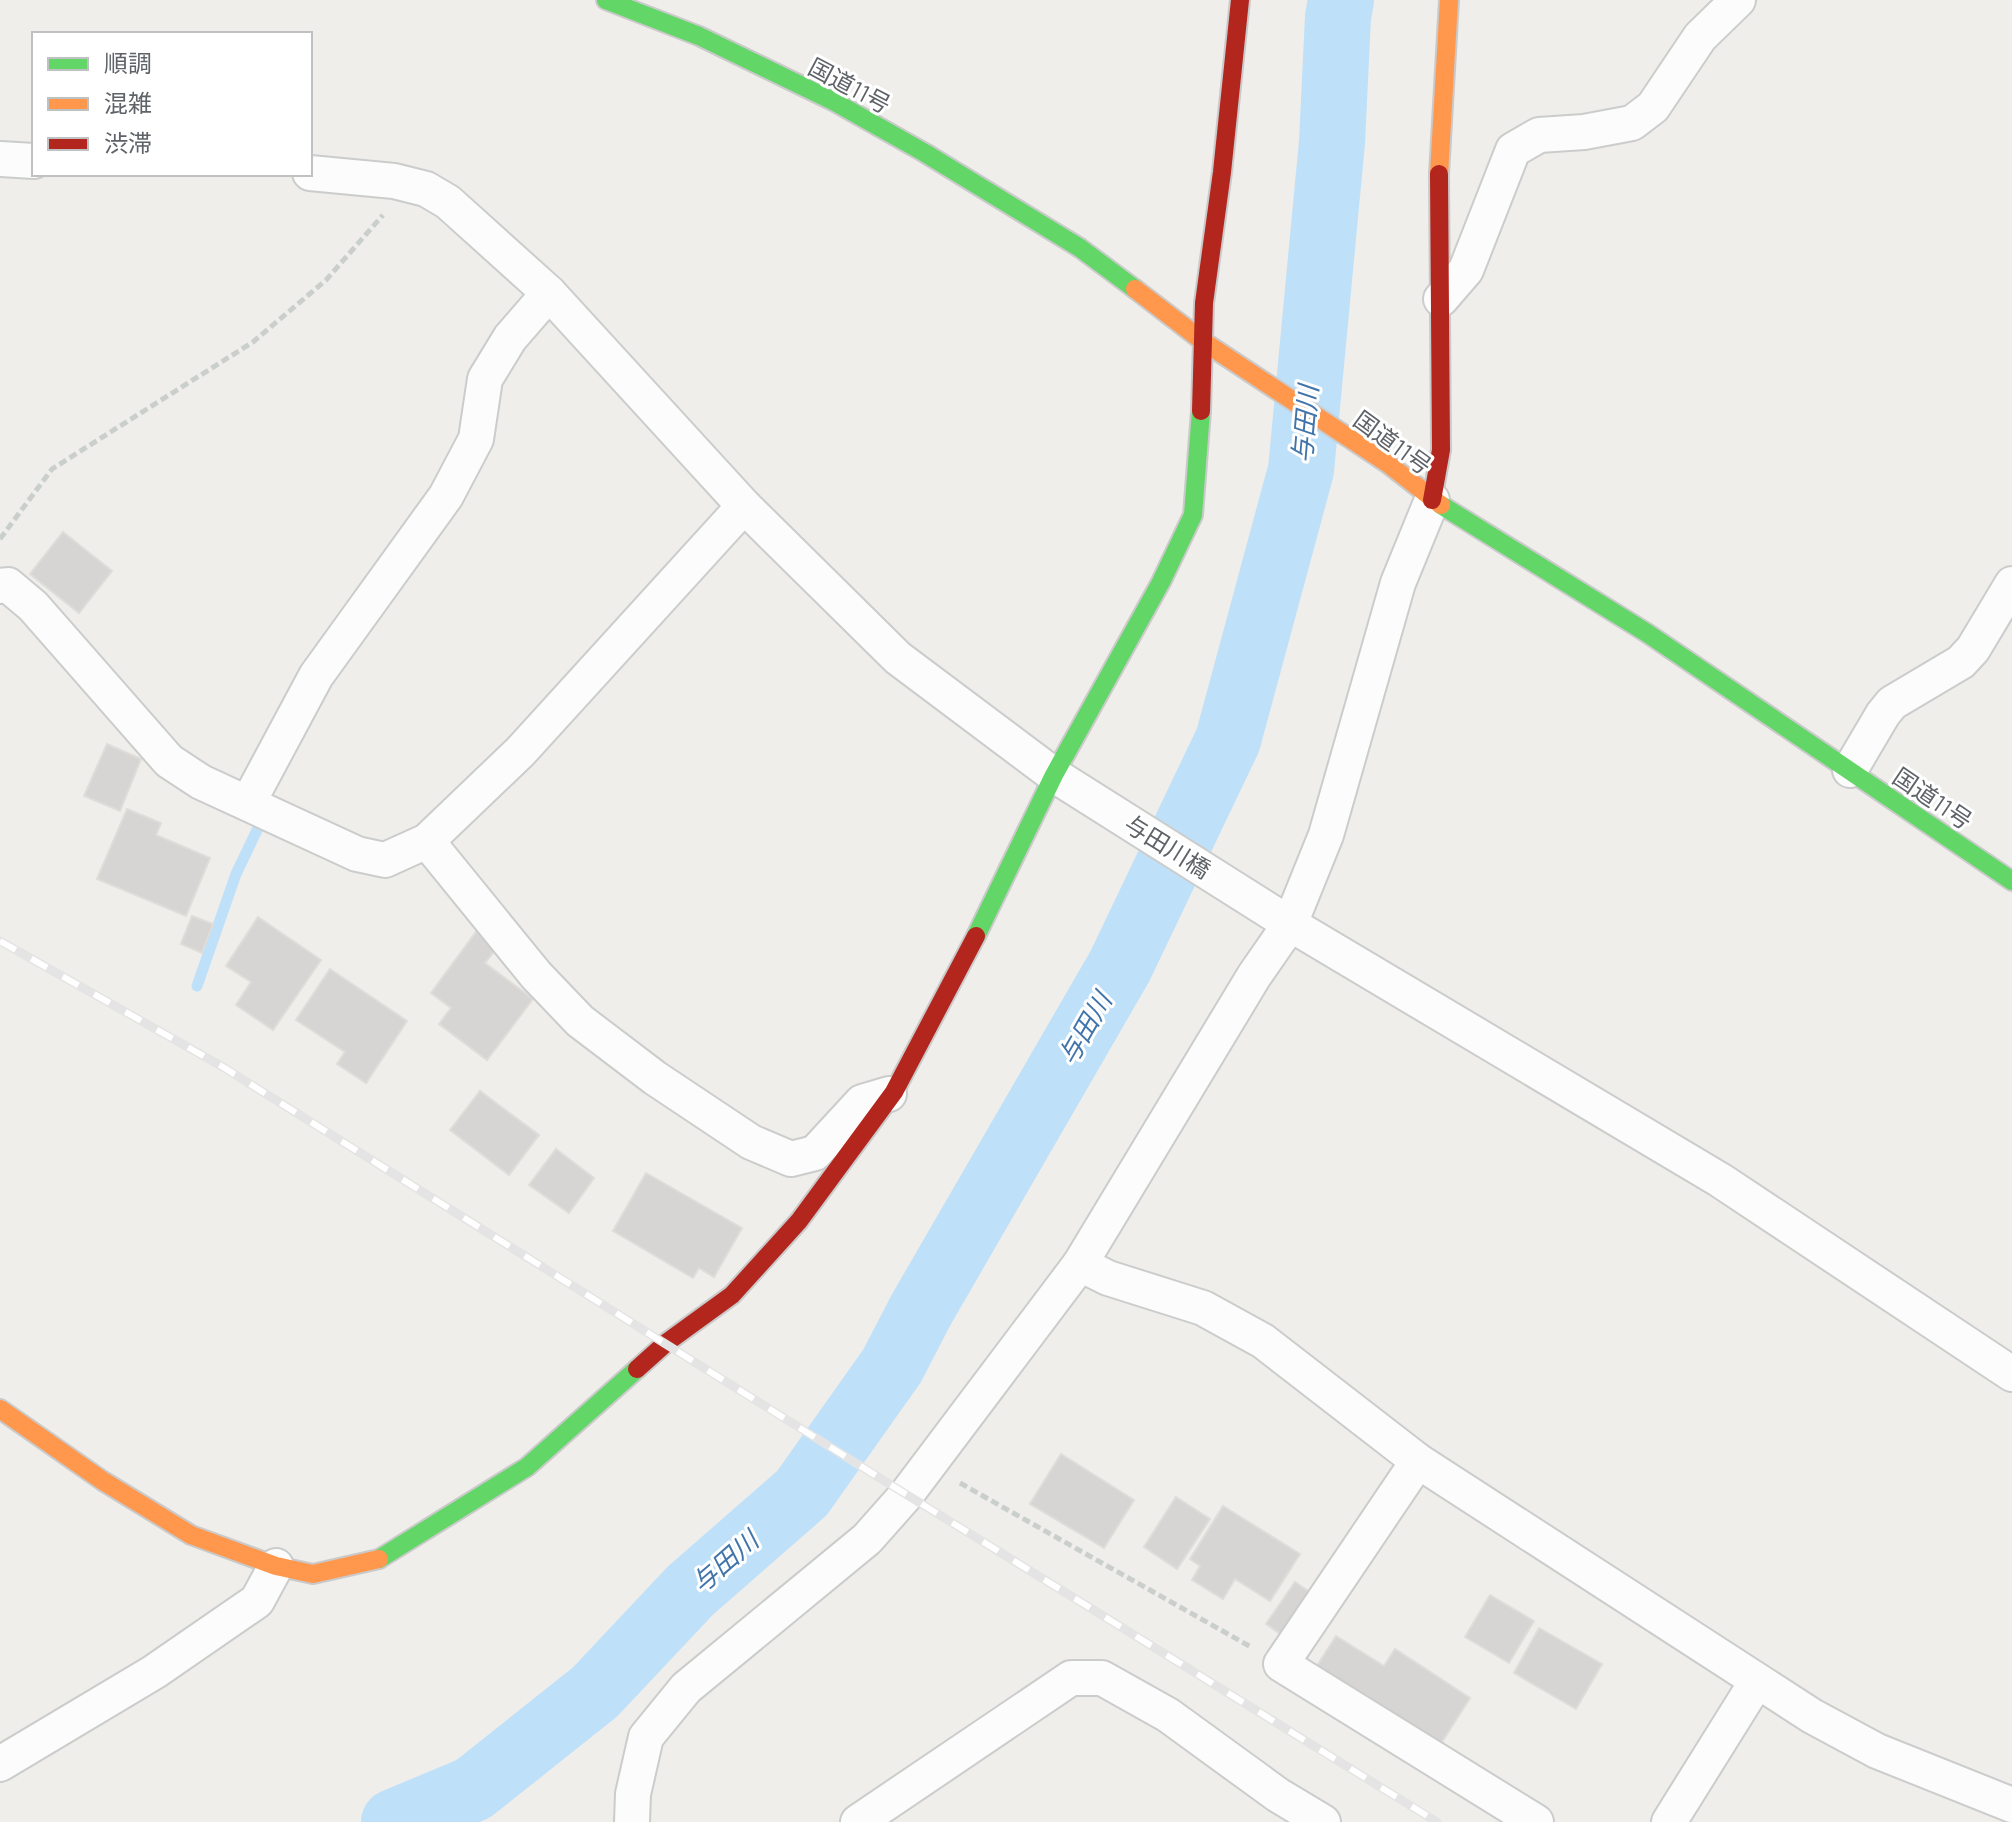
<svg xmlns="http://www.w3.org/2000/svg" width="2012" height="1822" font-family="Barlow,'Noto Sans JP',sans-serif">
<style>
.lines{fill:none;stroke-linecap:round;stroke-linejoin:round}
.stream{stroke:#bfe0f9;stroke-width:11}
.river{stroke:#bfe0f9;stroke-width:66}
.building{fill:#d6d5d3;stroke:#deddd9;stroke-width:2}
.street-casing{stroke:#cbcccc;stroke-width:38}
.fast-casing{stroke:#cacacb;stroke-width:22}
.slow-casing{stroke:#cacacb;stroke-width:22}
.jam-casing{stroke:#cacacb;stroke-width:22}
.path{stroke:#cacfcc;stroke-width:5;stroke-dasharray:8 4;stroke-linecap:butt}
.street{stroke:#fdfcfc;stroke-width:34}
.fast{stroke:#63d668;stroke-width:18}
.slow{stroke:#ff974d;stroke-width:18}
.jam{stroke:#b3261e;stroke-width:18}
.rail-casing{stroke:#e4e4e4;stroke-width:9}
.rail{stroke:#fff;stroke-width:6;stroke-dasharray:18;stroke-linecap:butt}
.labels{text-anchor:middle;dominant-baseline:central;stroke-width:6;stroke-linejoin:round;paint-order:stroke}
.street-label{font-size:24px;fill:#5f6368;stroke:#fff}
.water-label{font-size:26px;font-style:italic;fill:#4174aa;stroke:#fff}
</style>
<rect width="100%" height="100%" fill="#efeeea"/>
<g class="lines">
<path class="stream" d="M197 986 236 874 259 826"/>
<path class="river" d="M394 1822 473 1789 595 1692 690 1591 802 1493 892 1366 921 1310 1120 966 1228 740 1301 470 1332 142 1338 17 1341 0"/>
</g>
<g class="building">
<path d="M63 532 112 571 79 613 30 574Z"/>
<path d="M107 744 141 759 120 811 84 796Z"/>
<path d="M127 809 161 823 156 835 210 858 186 916 97 879Z"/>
<path d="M192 916 213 924 202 953 181 944Z"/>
<path d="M258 917 321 960 273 1030 236 1005 251 982 226 966Z"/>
<path d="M476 932 497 948 485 963 533 999 487 1060 439 1024 451 1008 431 993Z"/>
<path d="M330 969 407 1021 366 1083 337 1064 345 1052 296 1020Z"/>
<path d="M480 1091 539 1135 509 1175 450 1130Z"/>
<path d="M556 1149 594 1178 569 1213 529 1185Z"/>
<path d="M646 1173 742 1228 714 1277 699 1268 693 1278 613 1231Z"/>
<path d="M1061 1454 1134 1500 1104 1548 1030 1504Z"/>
<path d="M1176 1497 1210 1519 1177 1569 1144 1547Z"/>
<path d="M1223 1506 1300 1554 1270 1601 1235 1579 1223 1599 1192 1580 1200 1566 1190 1559Z"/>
<path d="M1295 1582 1320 1599 1291 1641 1266 1624Z"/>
<path d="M1490 1595 1534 1621 1509 1663 1465 1637Z"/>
<path d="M1539 1628 1602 1664 1576 1709 1514 1673Z"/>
<path d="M1336 1636 1384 1666 1395 1649 1470 1698 1438 1748 1315 1669Z"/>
</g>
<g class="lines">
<defs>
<g id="street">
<path d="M0 159 34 161"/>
<path d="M310 173 394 181 426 189 448 202 549 293 744 506 898 658 1054 775 1290 924 1720 1180 2012 1374"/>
<path d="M1441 299 1466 270 1513 150 1539 135 1584 132 1632 123 1653 107 1700 37 1738 0"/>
<path d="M0 586 8 585 33 606 169 761 201 782 357 854 385 860 427 841 520 752 744 506"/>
<path d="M1850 770 1883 714 1892 703 1961 662 1973 649 2012 584"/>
<path d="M248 803 316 676 446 496 476 439 485 379 510 338 549 293"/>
<path d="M427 841 536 975 580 1021 655 1078 751 1142 791 1159 815 1153 862 1102 889 1094"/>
<path d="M1080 1264 1108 1278 1203 1308 1263 1341 1418 1461 1812 1716 1877 1751 2012 1805"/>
<path d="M1418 1461 1281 1664 1536 1822"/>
<path d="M0 1764 154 1672 257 1601 276 1566"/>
<path d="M632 1822 633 1794 646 1737 686 1688 867 1539 906 1495 1080 1264 1254 976 1290 924 1326 835 1398 583 1432 500"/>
<path d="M858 1822 1071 1678H1102L1168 1715 1278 1795 1323 1822"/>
<path d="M1669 1822 1757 1681"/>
</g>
<g id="fast">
<path d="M606 0 699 36 833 101 925 153 1080 248 1135 289"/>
<path d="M1441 505 1647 633 2012 881"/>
<path d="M976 936 1054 775 1161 582 1193 515 1201 411"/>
<path d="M379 1559 527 1467 637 1369"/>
</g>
<g id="slow">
<path d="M1439 174 1449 0"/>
<path d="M1135 289 1204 342 1387 463 1441 505"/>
<path d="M0 1409 103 1481 191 1535 276 1566 313 1574 379 1559"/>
</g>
<g id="jam">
<path d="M1201 411 1204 303 1222 172 1240 0"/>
<path d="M1432 500 1441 450 1439 174"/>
<path d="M637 1369 666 1343 732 1295 799 1221 894 1092 976 936"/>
</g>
</defs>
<use href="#street" class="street-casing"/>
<use href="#fast" class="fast-casing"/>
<use href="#slow" class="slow-casing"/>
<use href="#jam" class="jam-casing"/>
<g class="path">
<path d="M0 539 52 469 253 342 326 280 383 215"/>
<path d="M960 1483 1251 1647"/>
</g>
<use href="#street" class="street"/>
<use href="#fast" class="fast"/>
<use href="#slow" class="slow"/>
<use href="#jam" class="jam"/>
<defs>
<path id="rail" d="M0 941 223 1067 883 1480 1437 1822"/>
</defs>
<use href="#rail" class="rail-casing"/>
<use href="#rail" class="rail"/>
</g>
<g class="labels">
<g class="street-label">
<text transform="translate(850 85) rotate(28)">国道11号</text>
<text transform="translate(1393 442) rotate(36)">国道11号</text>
<text transform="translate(1933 798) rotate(34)">国道11号</text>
<text transform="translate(1168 846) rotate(32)">与田川橋</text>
</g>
<g class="water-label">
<text transform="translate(1304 424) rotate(-85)">与田川</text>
<text transform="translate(1084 1028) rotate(-60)">与田川</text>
<text transform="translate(724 1561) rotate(-41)">与田川</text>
</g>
</g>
<rect x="32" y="32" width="280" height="144" fill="#ffffff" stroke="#bfc1c3" stroke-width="2"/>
<rect x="48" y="58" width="40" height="12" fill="#63d668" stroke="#bfc1c3" stroke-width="2"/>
<text x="104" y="72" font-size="24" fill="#5f6368">順調</text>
<rect x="48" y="98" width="40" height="12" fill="#ff974d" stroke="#bfc1c3" stroke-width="2"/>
<text x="104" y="112" font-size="24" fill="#5f6368">混雑</text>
<rect x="48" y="138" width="40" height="12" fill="#b3261e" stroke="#bfc1c3" stroke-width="2"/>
<text x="104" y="152" font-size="24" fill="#5f6368">渋滞</text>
</svg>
